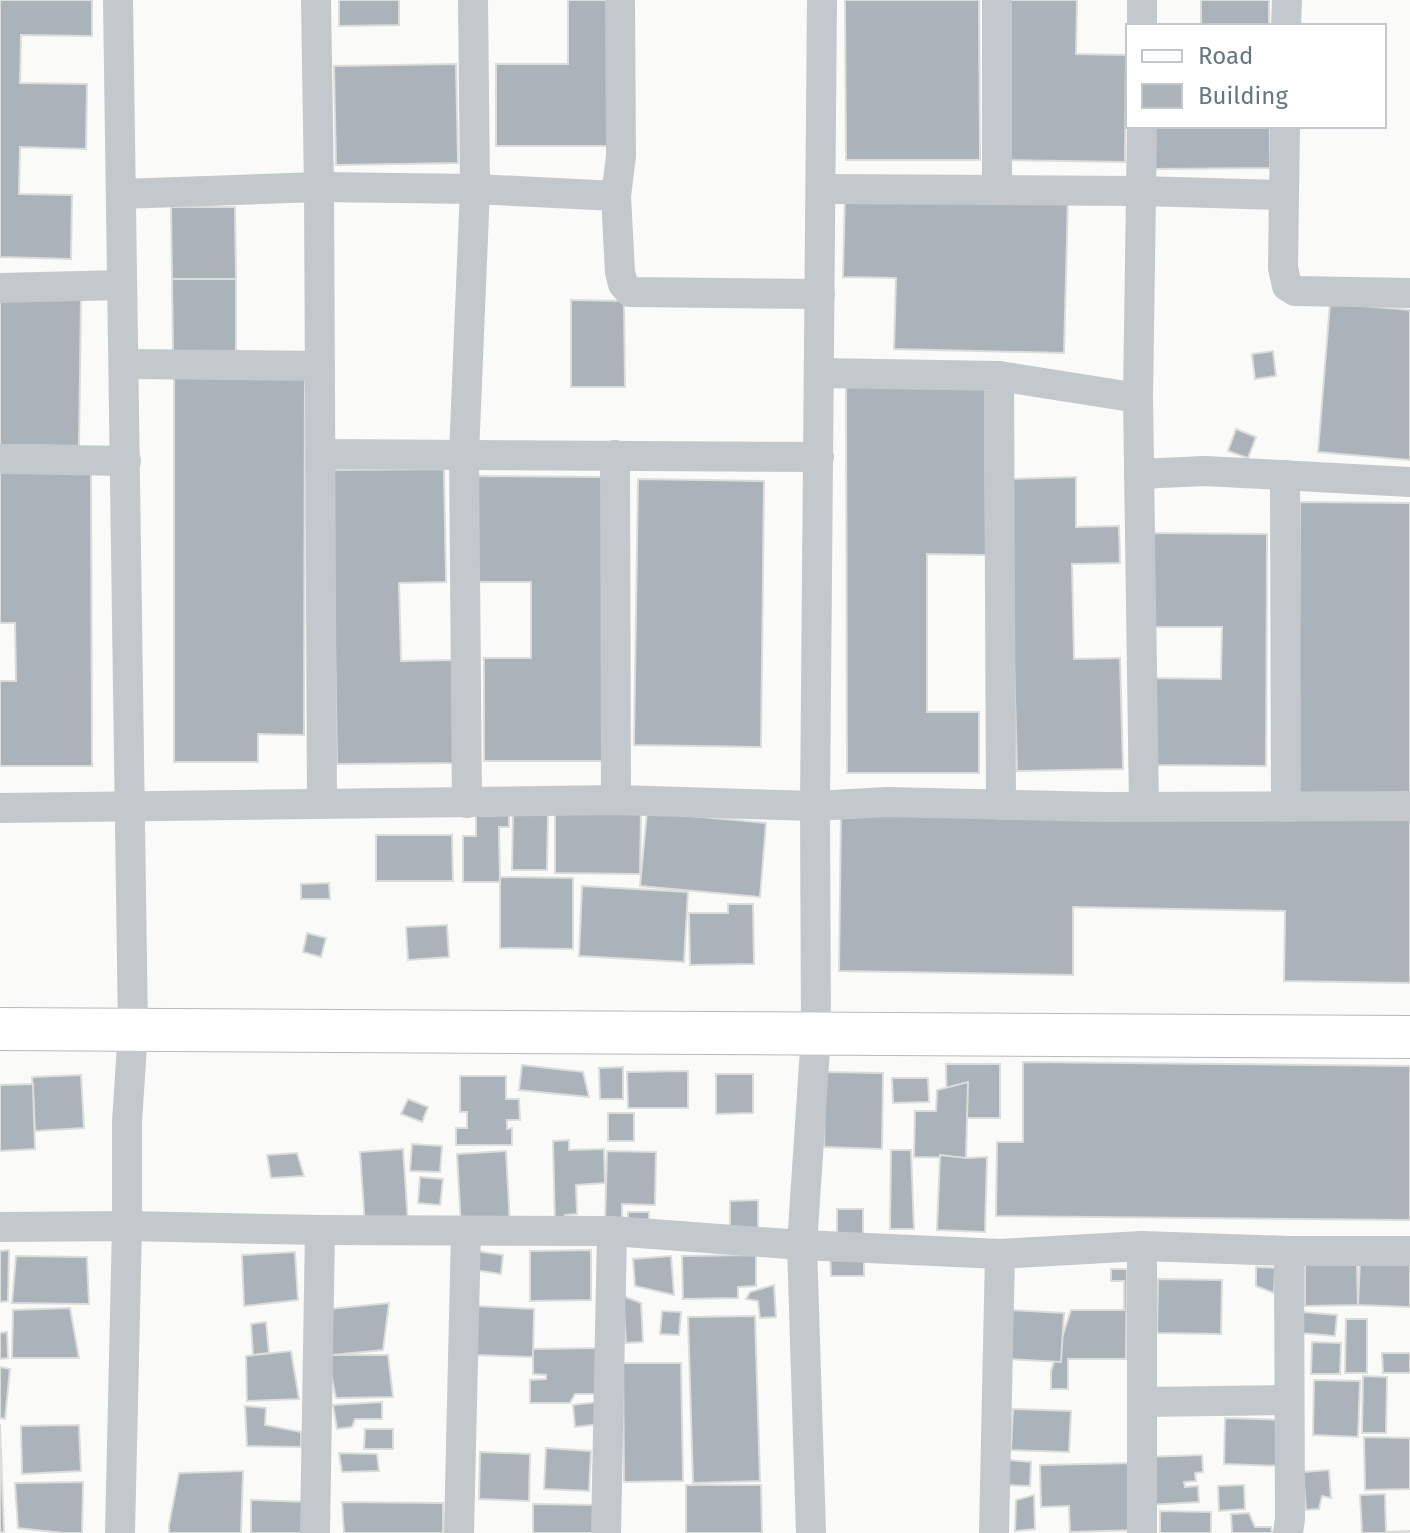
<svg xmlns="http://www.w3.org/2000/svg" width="1410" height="1533" font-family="'Fira Sans',sans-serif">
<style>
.building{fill:#aab3b9;stroke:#dcdcda;stroke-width:2}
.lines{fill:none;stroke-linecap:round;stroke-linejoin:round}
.secondary-casing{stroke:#b3babf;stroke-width:44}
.minor{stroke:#c3c8cc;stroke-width:30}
.secondary{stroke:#fff;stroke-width:42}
</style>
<rect width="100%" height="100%" fill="#fafaf8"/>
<g class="building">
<path d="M0 0H92V36L21 35 20 83 87 84 86 149 20 147 19 194 72 195 71 259 0 257Z"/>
<path d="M339 0H399V25L339 26Z"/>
<path d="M568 0H613V146H496V64H568Z"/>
<path d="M845 0H979L980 160H846Z"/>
<path d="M1008 0H1077L1076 54 1126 55 1125 162 1007 160Z"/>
<rect x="1201" y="0" width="68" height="26"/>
<path d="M456 64 458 163 336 165 334 66Z"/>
<path d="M1153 126H1270V168L1153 169Z"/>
<path d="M845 191 1068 197 1064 353 894 349 896 278 843 277Z"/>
<path d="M171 207H235L236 279H172Z"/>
<path d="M172 279H236V352L173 353Z"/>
<path d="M0 296 81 298 79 446 0 445Z"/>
<path d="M571 300 624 301 625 387H571Z"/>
<path d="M1330 303 1410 310V460L1318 452Z"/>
<path d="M1273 351 1276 376 1255 379 1252 354Z"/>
<path d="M174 377 305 378 304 735 258 734V762H174Z"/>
<path d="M846 377H985L986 555 927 554V712H979V773H847Z"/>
<path d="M1236 429 1256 437 1248 458 1228 451Z"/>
<path d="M444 469 446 582 399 583 401 661 452 660 454 763 337 764 332 470Z"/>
<path d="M0 470 91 471 92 766H0V681H16L15 623H0Z"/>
<path d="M475 476 603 477 604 761H484V658H531V582H475Z"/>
<path d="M1076 477V527L1119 526 1120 563 1072 564 1074 659 1120 658 1123 769 1017 771 1009 479Z"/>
<path d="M638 479 764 481 761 747 634 745Z"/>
<path d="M1300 502 1410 503V798L1298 797Z"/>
<path d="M1145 533 1267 534 1266 766 1149 765V678L1221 679 1222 627H1145Z"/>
<path d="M555 809 641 810 640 874 555 873Z"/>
<path d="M841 810 1410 819V983L1284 981 1285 911 1073 907V975L839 971Z"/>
<path d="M513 811 548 812 547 870H512Z"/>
<path d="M647 812 766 823 760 897 640 886Z"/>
<path d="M509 815V827H499L500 882H463V836H476V816Z"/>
<path d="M376 835H452L453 881H376Z"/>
<path d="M500 877 573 878V949L500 948Z"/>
<path d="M329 883 330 899H301V884Z"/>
<path d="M582 886 688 892 684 962 579 956Z"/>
<path d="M728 904H753L754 964 690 965 689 913H728Z"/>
<path d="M447 925 449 957 408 960 406 927Z"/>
<path d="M307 933 326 938 321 957 303 952Z"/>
<path d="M1023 1062 1410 1066V1220L996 1216 997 1142H1023Z"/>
<path d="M946 1064H1000V1118H947Z"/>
<path d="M522 1065 583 1072 589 1097 519 1090Z"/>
<path d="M623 1067V1099H600L599 1068Z"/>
<path d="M688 1071V1108H628L627 1072Z"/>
<path d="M825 1072 883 1073 882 1149 824 1147Z"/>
<path d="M716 1074H753V1113L716 1114Z"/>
<path d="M81 1075 84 1128 35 1131 32 1077Z"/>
<path d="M460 1076H506V1099H519L520 1120H507V1129L512 1128V1145H456V1128H467V1112H460Z"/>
<path d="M892 1078H928L929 1102 893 1103Z"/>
<path d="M968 1082 966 1158 914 1157 915 1111H936L937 1090Z"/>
<path d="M33 1084 35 1149 0 1151V1085Z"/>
<path d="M408 1099 428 1107 422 1122 401 1114Z"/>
<rect x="608" y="1113" width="26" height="28"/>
<path d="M569 1140V1150L604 1149 605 1183 576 1185 577 1214 565 1215V1223L555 1224 553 1141Z"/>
<path d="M412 1144 442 1146 440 1172 410 1171Z"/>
<path d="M403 1149 408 1222 365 1225 360 1152Z"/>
<path d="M891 1150H911L914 1229H890Z"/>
<path d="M506 1151 510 1225 461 1227 457 1154Z"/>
<path d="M607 1151 656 1152 655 1205 622 1204V1225L605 1224Z"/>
<path d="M297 1153 304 1176 271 1178 267 1155Z"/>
<path d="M940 1155 966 1158 987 1157 985 1232 937 1230Z"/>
<path d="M420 1177 443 1179 440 1205 418 1203Z"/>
<path d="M758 1200V1228H730V1201Z"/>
<rect x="837" y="1209" width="26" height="25"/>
<rect x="628" y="1212" width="21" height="16"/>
<path d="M9 1250 8 1301 0 1302V1251Z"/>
<path d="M591 1250V1300L530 1301V1251Z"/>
<path d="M864 1250V1276H831L830 1251Z"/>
<path d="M476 1251 503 1255 501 1274 474 1270Z"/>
<path d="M295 1252 298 1300 244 1306 242 1255Z"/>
<path d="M756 1255V1286L738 1287V1298L683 1299 682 1256Z"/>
<path d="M16 1256 87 1257 89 1304 12 1303Z"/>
<path d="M671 1256 674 1295 635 1286 633 1259Z"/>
<path d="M1360 1260 1410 1261V1307L1358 1305Z"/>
<path d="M1305 1264H1357L1358 1305 1305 1306Z"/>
<path d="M1256 1267 1275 1268 1274 1293 1256 1286Z"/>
<path d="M1111 1269H1127L1126 1359H1068V1389H1051V1371L1071 1310H1124V1281H1111Z"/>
<path d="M1158 1279 1222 1280 1221 1334 1157 1333Z"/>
<path d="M774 1285 776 1317 760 1318 758 1301 746 1299 750 1292Z"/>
<path d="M623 1296 641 1303 643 1342 626 1343Z"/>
<path d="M389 1303 383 1350 332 1355 329 1309Z"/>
<path d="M476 1306 534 1309 533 1357 475 1355Z"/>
<path d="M70 1308 79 1358H12L13 1310Z"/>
<path d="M1012 1310 1064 1313 1061 1362 1009 1359Z"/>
<path d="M662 1311 681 1312 679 1335 660 1334Z"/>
<path d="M1302 1312 1337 1315 1335 1336 1301 1333Z"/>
<path d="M755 1316 760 1481 693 1483 688 1317Z"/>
<path d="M1346 1319H1367V1373H1345Z"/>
<path d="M266 1322 269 1353 253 1355 251 1324Z"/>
<path d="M7 1332 8 1358 0 1359V1333Z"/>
<path d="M1312 1342 1341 1343 1340 1374H1311Z"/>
<path d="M600 1348V1394H575L570 1403H530V1380L546 1379V1375L533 1374V1349Z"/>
<path d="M291 1351 299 1399 247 1401 246 1356Z"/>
<path d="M1382 1353H1410V1373H1383Z"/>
<path d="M327 1355H388L393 1397 336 1398Z"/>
<path d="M623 1363H681L683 1481 624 1482Z"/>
<path d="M0 1367 10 1369 5 1419 0 1418Z"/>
<path d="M1363 1376 1387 1377 1386 1433H1362Z"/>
<path d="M1314 1380 1360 1381 1358 1437 1313 1435Z"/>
<path d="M382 1402V1419H355L352 1427 337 1429 333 1405Z"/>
<path d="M598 1402 600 1424 575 1427 573 1405Z"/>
<path d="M245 1406 266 1408 265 1425 301 1432V1447L247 1446Z"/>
<path d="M1013 1409 1071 1411 1069 1452 1011 1450Z"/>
<path d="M1225 1418 1285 1420 1283 1466 1224 1464Z"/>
<path d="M0 1424 4 1532H0Z"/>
<path d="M79 1425 81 1471 22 1474 21 1426Z"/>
<path d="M365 1429H393V1449H364Z"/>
<path d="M1364 1437 1410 1438V1489L1365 1490Z"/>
<path d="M546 1448 591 1451 589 1491 544 1489Z"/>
<path d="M480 1452 530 1454 529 1501 479 1499Z"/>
<path d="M339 1453 377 1454 379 1471 342 1472Z"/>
<path d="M1202 1455 1203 1472 1195 1473 1196 1481 1184 1482 1185 1487 1198 1486 1199 1502 1147 1505 1145 1457Z"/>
<path d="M1009 1460 1031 1462 1030 1486 1007 1485Z"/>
<path d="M1134 1463 1136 1530 1070 1532 1069 1506 1041 1507 1040 1465Z"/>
<path d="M1329 1470 1331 1498 1322 1496 1319 1509 1306 1510 1303 1472Z"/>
<path d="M243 1471 241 1533H169V1525L179 1473Z"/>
<path d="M83 1482 82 1533H63L18 1528 15 1483Z"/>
<path d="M686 1485H761L762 1533H686Z"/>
<path d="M1244 1485 1245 1509 1219 1511 1218 1486Z"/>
<path d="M1385 1494 1386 1532 1410 1531V1533H1362L1360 1495Z"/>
<path d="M1034 1495 1035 1529 1015 1531 1016 1500Z"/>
<path d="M251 1500 308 1502 305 1533H251Z"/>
<path d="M342 1502 443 1503V1533H344Z"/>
<path d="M533 1504 598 1505V1533H533Z"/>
<path d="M1160 1511 1211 1512V1533H1160Z"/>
<path d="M1249 1513 1255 1527H1271L1272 1533H1232L1231 1514Z"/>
</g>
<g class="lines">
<defs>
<path id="secondary" d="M0 1029 1410 1037"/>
</defs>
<use href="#secondary" class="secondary-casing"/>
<g class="minor">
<path d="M118 0 133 1030 127 1122V1226L120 1533"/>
<path d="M316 0 319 187 322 803"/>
<path d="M1142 26V0"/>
<path d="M1286 26 1287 0"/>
<path d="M821 189 997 190V0"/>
<path d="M997 190 1141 191 1284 195 1285 126"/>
<path d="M121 194 319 187 475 189 616 196 621 156 620 0"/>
<path d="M1284 195 1283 268 1287 286 1295 291 1410 293"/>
<path d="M616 196 620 272 623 284 630 292 820 294"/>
<path d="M0 288 122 285"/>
<path d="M124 364 320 366"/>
<path d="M820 373 999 376 1001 805"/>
<path d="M999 376 1138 398 1144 807"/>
<path d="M1138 398 1142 126"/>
<path d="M321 454 819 457"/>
<path d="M615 455 616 800"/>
<path d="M0 459 126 461"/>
<path d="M1139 474 1205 471 1410 482"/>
<path d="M1285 475 1286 807"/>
<path d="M467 803 464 455 475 189 473 0"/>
<path d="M0 808 616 800 815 806 887 802 1103 807 1410 806"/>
<path d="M0 1227 127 1226 320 1230 612 1231 802 1245 1000 1254 1142 1246 1289 1251H1410"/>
<path d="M1142 1402 1289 1400"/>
<path d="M315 1533 320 1230"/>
<path d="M459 1533 466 1231"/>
<path d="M606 1533 612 1231"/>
<path d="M811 1533 802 1245 816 1034 815 806 822 0"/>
<path d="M994 1533 1000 1254"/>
<path d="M1142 1533V1246"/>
<path d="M1288 1533 1290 1519 1289 1251"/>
</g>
<use href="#secondary" class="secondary"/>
</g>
<rect x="1126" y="24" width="260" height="104" fill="#ffffff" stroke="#c1c8cd" stroke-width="2"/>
<rect x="1142" y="50" width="40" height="12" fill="#ffffff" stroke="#c1c8cd" stroke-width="2"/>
<text x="1198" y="64" font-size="24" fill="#657683">Road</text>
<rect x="1142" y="84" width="40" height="24" fill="#aab3b9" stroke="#c1c8cd" stroke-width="2"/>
<text x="1198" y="104" font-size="24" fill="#657683">Building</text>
</svg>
